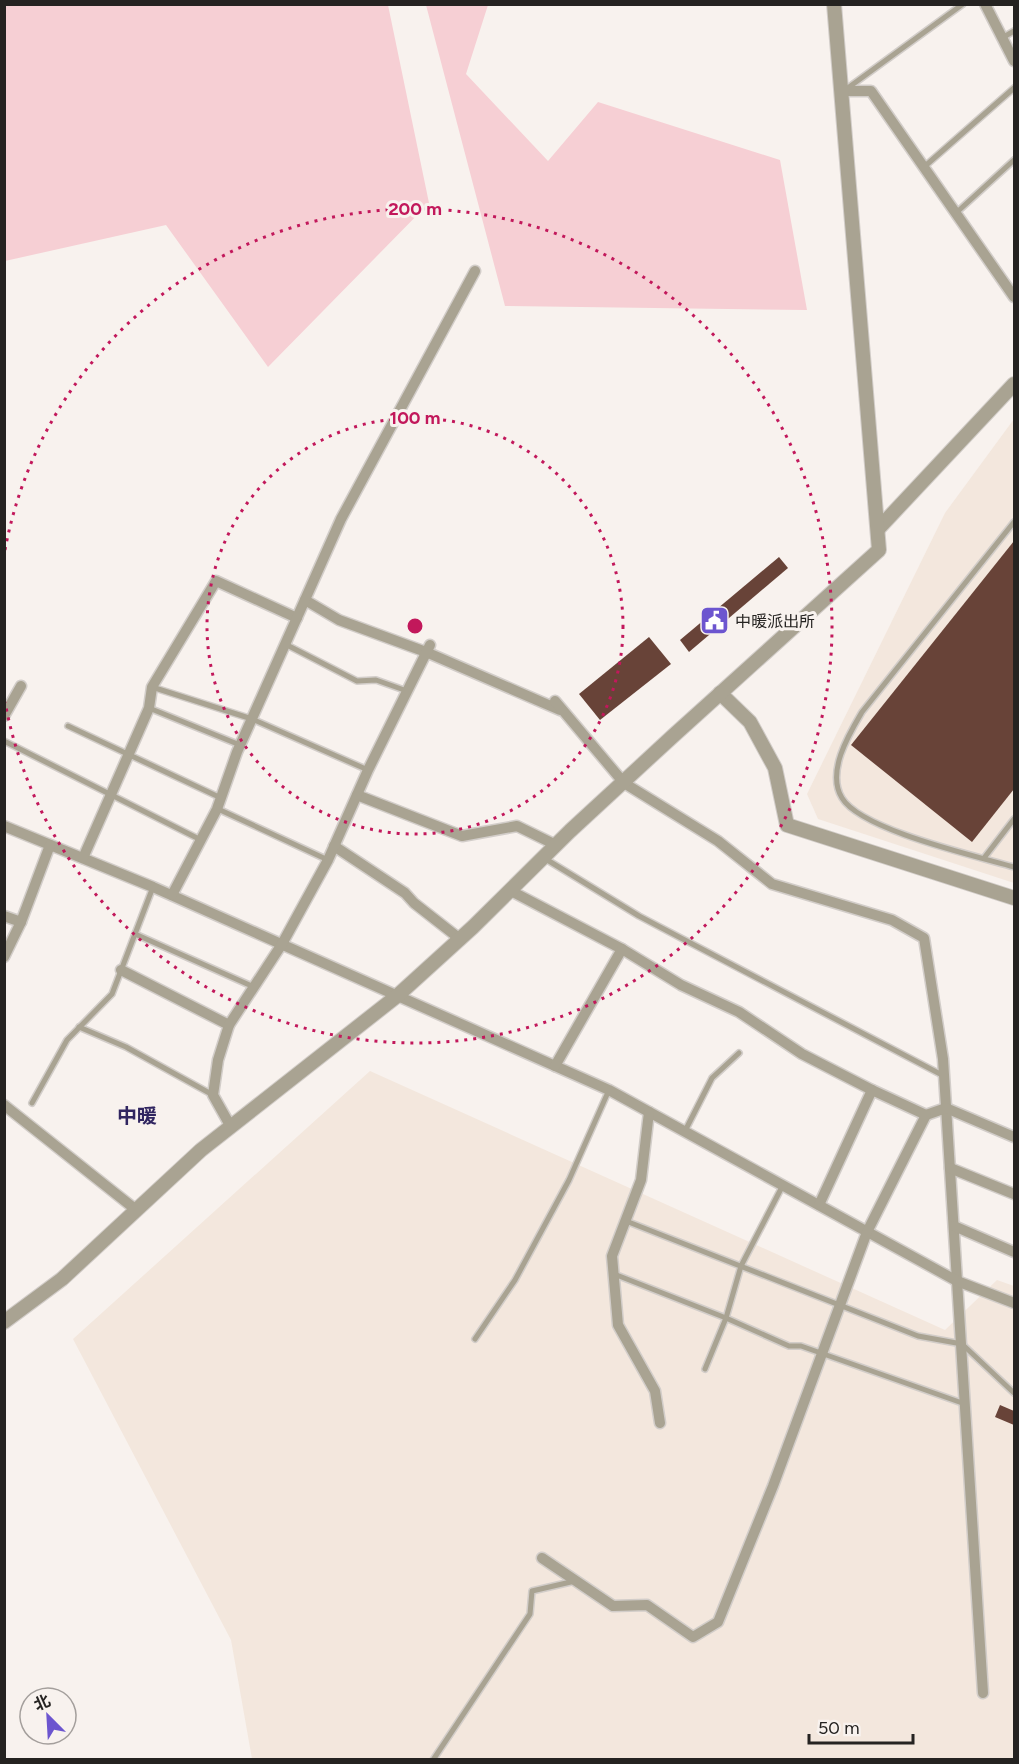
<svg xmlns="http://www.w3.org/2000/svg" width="1019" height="1764" font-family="Figtree,'Noto Sans SC',sans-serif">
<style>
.built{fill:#f3e7dd}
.green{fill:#f6cfd4}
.building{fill:#684338}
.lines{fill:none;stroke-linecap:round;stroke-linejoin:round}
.service-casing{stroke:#d2cdc9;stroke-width:8}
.minor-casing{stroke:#d2cdc9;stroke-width:13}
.tertiary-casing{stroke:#d2cdc9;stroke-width:16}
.service{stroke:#a9a392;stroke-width:5}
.minor{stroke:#a9a392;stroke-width:10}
.tertiary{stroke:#a9a392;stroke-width:14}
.ring{fill:none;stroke:#c2185b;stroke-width:3;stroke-dasharray:3 6}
.labels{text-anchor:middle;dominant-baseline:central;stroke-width:6;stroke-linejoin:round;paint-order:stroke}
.poi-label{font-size:16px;fill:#252321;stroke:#f8f2ee;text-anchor:start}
.quarter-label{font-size:20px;font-weight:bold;fill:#302560;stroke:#f8f2ee}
.centre{fill:#c2185b;stroke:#f8f2ee;stroke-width:3}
.ring-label{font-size:18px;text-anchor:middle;font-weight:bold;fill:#c2185b;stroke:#f8f2ee;stroke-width:6;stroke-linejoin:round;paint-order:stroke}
</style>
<rect width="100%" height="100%" fill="#f8f2ee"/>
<g class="built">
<path d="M1014 419V883L818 819 807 794 945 513Z"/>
<path d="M370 1071 945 1330 997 1280 1014 1286V1759H252L231 1640 73 1339Z"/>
</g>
<g class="green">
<path d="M4 5H388L429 203 268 367 166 225 5 261Z"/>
<path d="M426 5H488L466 74 548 161 598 102 780 160 807 310 505 306Z"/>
</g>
<g class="building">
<path d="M1014 541V789L972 842 851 745Z"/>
<path d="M779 557 788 568 689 652 680 640Z"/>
<path d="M649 637 671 664 600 720 579 694Z"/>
<path d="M1000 1405 1014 1411V1425L995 1417Z"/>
</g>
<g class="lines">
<defs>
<g id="service">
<path d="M1002 38 1014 31"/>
<path d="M845 90 963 4"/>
<path d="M924 167 1014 88"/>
<path d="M956 213 1014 160"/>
<path d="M1014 522 862 712C849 734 826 772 842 798 861 830 976 856 1014 867"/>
<path d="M285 644 357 681 376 680 407 691"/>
<path d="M152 687 252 719 368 770"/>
<path d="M149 708 240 745"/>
<path d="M68 726 221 798"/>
<path d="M4 741 201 840"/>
<path d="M218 809 328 860"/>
<path d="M544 858 639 916 944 1076"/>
<path d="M984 858 1014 819"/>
<path d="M135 934 254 987"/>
<path d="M79 1027 126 1047 213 1095"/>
<path d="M32 1103 67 1040 112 994 153 887"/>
<path d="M685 1131 712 1078 739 1053"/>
<path d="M626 1221 918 1336 962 1344 1014 1393"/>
<path d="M614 1274 726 1318 789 1346H801L965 1404"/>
<path d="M475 1339 515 1280 569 1180 609 1090"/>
<path d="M705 1369 726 1318 741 1266 783 1185"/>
<path d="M433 1760 530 1614 532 1591 575 1581"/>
</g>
<g id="minor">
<path d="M985 4 1014 61"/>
<path d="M844 91H871L1014 297"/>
<path d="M305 600 339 620 426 652 560 710"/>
<path d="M555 701 624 783 718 841 772 884 892 920 924 938 943 1059 983 1693"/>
<path d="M4 716 21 686"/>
<path d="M357 795 462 836 517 826 556 845"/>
<path d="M4 826 153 887 609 1090 957 1281 1014 1303"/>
<path d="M334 846 405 893 414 903 460 939"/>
<path d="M83 858 149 708 152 687 216 581 297 618"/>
<path d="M509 890 622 949 555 1066"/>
<path d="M172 895 217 809 237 752 341 519 475 271"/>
<path d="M4 916 21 922"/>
<path d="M622 949 681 985 739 1012 802 1054 872 1090"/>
<path d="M4 957 21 922 50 845"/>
<path d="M121 970 229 1025 218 1060 213 1095 231 1127"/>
<path d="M229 1025 282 944 328 860 368 770 430 645"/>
<path d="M4 1105 135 1209"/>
<path d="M649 1112 641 1180 612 1256 618 1325 655 1391 660 1423"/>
<path d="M926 1115 946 1108 1014 1137"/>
<path d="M950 1168 1014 1194"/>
<path d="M954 1226 1014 1252"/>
<path d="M542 1558 613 1606 647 1605 693 1637 718 1622 773 1486 867 1232 926 1115 872 1090 819 1205"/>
</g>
<g id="tertiary">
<path d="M879 528 1014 384"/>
<path d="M720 693 750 722 775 768 787 825 1014 898"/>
<path d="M4 1322 62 1279 201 1150 397 996 473 927 570 831 673 736 879 550 834 4"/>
</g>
</defs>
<use href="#service" class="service-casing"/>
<use href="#minor" class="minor-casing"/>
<use href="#tertiary" class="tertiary-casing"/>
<use href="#service" class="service"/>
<use href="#minor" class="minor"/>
<use href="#tertiary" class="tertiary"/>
</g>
<g class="ring">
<circle cx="415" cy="626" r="208"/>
<path d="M5 550A417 417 0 1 1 5 702"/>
</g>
<defs>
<symbol id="civic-square" viewBox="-11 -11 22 22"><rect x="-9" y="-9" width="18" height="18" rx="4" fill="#6c55cf" stroke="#f8f2ee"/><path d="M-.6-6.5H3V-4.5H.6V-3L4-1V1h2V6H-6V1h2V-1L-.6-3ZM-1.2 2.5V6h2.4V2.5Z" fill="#fff"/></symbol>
</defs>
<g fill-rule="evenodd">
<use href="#civic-square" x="698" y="604" width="33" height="33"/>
</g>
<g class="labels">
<g class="poi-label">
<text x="735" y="621">中暖派出所</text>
</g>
<g class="quarter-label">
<text x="137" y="1116">中暖</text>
</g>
</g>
<circle cx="415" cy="626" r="9" class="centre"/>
<g class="ring-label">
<text x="415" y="215">200 m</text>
<text x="415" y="424">100 m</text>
</g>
<rect width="1019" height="1764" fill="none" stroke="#252321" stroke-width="12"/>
<g transform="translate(48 1716) rotate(336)"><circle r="28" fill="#f8f2ee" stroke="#a49f9c" stroke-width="1.5"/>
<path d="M0-4.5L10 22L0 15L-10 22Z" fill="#6c55cf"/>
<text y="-9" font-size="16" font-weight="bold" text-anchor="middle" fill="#252321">北</text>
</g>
<path d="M809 1734v9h104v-9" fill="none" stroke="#252321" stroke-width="3"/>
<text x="818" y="1734" font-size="18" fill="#252321" stroke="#f8f2ee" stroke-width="4.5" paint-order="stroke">50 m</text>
</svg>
